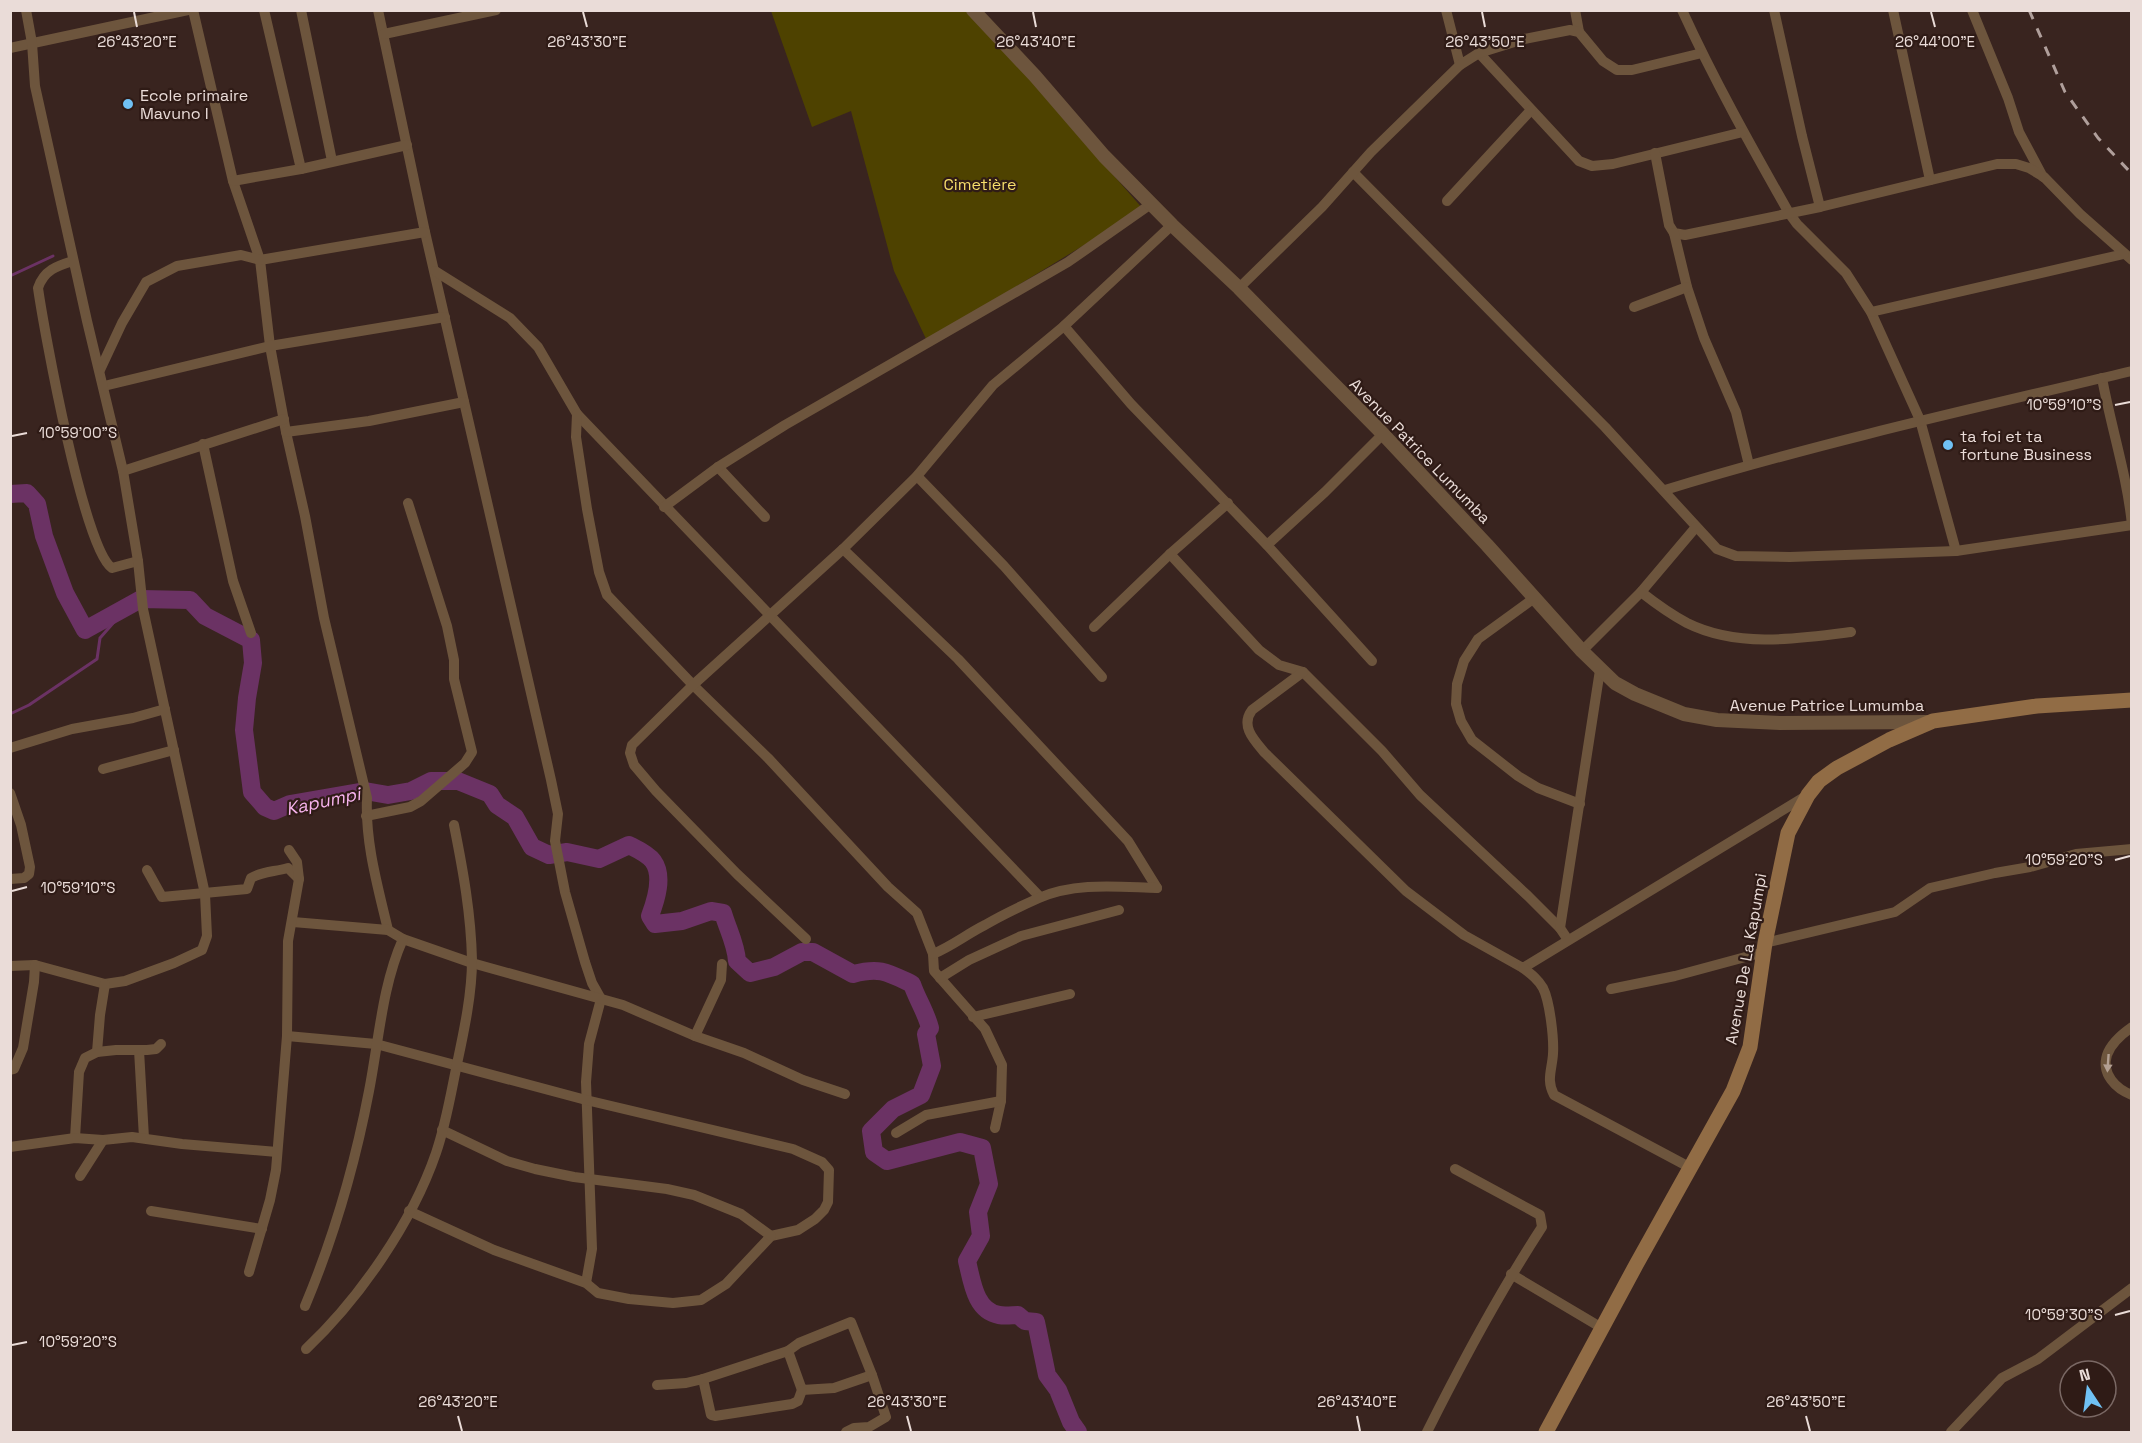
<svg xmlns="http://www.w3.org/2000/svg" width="2142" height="1443" font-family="'Space Grotesk',sans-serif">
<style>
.green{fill:#4e4200}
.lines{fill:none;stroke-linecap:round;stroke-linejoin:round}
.stream{stroke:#6b3264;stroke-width:3}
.river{stroke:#6b3264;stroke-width:18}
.minor{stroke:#6d553d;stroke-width:10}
.tertiary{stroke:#6d553d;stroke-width:14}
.secondary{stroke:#916c45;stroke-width:15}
.rail{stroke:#b09f9b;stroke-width:3;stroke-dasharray:10 10;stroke-linecap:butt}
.oneway{fill:#b29f92}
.ticks{fill:none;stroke:#eadcd8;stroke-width:2}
.poi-dot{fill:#70c1f4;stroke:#2f1b16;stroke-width:2}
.labels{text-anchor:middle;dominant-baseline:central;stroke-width:4.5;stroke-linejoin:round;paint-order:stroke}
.poi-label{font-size:16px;fill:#eadcd8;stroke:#2f1b16;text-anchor:start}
.park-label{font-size:16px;fill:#f6dd6b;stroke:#2f1b16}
.street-label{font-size:16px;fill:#eadcd8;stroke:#2f1b16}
.water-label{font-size:18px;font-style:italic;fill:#f8b4ee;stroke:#2f1b16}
.ticks-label{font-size:15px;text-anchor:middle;fill:#eadcd8;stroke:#2f1b16;stroke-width:4.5;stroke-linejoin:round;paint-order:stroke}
</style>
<rect width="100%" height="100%" fill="#39241f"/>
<path class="green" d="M771 11H970L1143 209 927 341 894 271 851 111 812 127Z"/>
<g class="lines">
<g class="stream">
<path d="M10 276 53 256"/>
<path d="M10 714 29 705 97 659 100 638 129 605"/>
</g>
<path class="river" d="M10 494 27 493 37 504 44 536 65 593 85 630 141 599 190 600 205 616 251 640 253 663 247 698 244 730 252 792 265 807 274 811 290 804 365 791 388 795 411 791 431 781H458L490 794 497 805 515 817 532 847 549 855 567 852 599 859 629 845C637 849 648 854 653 861 664 876 656 900 650 916L655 924 682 921 711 911 723 913C728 930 736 944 737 961L750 973 774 967 802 952H813L853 974C880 967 887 972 912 984 917 999 926 1012 930 1028L926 1034 932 1066 921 1095 893 1109 871 1131 874 1152 887 1161 960 1142 982 1148 989 1184 978 1212 981 1236 967 1261C972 1281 975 1311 999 1315 1005 1316 1013 1315 1018 1315L1025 1321 1036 1322 1047 1375 1058 1390 1071 1422 1078 1432"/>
<g class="minor">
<path d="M193 10 233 181 260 260 270 346 286 432 305 516 324 618 367 798C365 843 378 887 388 930"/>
<path d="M264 10 301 169"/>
<path d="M301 10 332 161"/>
<path d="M378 10 425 232 551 780 558 814 555 841 565 892 585 962 592 983 601 999 589 1044 586 1082 592 1249 586 1283"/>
<path d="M1446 10 1460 65"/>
<path d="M1575 10 1579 32"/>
<path d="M1682 10C1714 80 1751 146 1789 213L1797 224 1846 273 1871 312 1920 420 1956 551"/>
<path d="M1774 10 1802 136 1820 207"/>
<path d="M1893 10 1930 180"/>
<path d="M1972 10 2008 98 2019 132 2043 177"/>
<path d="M384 34 496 10"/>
<path d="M10 48 188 10"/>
<path d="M1479 53 1579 161 1592 166 1613 164 1743 132"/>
<path d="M1655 153 1669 225 1674 233 1685 235 1820 207 1997 164H2016L2029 168 2044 177 2080 214 2132 260"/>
<path d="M1353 172 1605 427 1717 549 1736 556 1790 557 1956 551 2132 525C2127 475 2111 427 2102 378"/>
<path d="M233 181 301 169 407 145"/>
<path d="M1447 201 1531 110"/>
<path d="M1674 233 1687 287 1704 338 1736 412 1749 465"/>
<path d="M73 261C57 266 44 270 38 288 44 330 84 550 112 568L138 561"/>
<path d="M435 271 510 318 538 347 577 414 1040 897"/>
<path d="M1239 288 1322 207 1371 152 1460 65 1479 53 1524 39 1570 30 1579 32 1603 61 1617 70H1632L1702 53"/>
<path d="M1634 307 1687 287"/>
<path d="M1871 312 2124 254"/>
<path d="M1064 326 1131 404 1267 545 1372 661"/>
<path d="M100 370 122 323 146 282 177 266 241 255 260 260 425 232"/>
<path d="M104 386 270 346 445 317"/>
<path d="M577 414 576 437 587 509 599 572 607 595 693 685 768 758 888 887 917 913 933 954 934 971 985 1029 1002 1065 1001 1101 995 1128"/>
<path d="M286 432 369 421 464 402"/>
<path d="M203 444 233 581 251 633"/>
<path d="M718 467 765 517"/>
<path d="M123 471 284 419"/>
<path d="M917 476 1004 566 1102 677"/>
<path d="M1665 490C1818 443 1975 408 2132 371"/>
<path d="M664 507 718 467 785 425 1068 262 1151 204"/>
<path d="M1267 545 1325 492 1383 434"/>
<path d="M843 549 958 659 1128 841 1157 888"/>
<path d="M1170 554 1259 650 1279 665 1303 672 1382 751 1420 795 1528 896 1560 928 1568 940"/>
<path d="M1641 592C1655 603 1670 614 1687 623 1737 648 1797 639 1851 632"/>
<path d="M1533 599 1478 639 1464 661 1457 684 1456 704 1461 721 1472 740 1518 776 1538 788 1580 804"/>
<path d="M1094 627 1170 554 1228 503"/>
<path d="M1582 651 1641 592 1696 527"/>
<path d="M1303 672 1252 710C1240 726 1254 740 1265 753L1406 891 1464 935 1523 968 1806 796"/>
<path d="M10 748 72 729 133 718 165 709"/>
<path d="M103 769 174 750"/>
<path d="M10 793 21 825 30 867 29 874 24 878 10 879"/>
<path d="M366 816 410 807 421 801 465 763 472 752 454 679V660L447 626 408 503"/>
<path d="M147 870 162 897 247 889 251 878C263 871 274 872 288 868L299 879"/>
<path d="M293 922 388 930 403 939 472 963 623 1005 695 1036 744 1053 803 1080 845 1094"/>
<path d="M1560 928 1600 670"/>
<path d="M806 939 737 874 656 791 634 765 630 753 632 745 693 685 843 549 917 476 993 385 1064 326 1172 225"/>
<path d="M1765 943 1895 912 1930 888 1995 873 2030 867 2076 854 2132 849"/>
<path d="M933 954C952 946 967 934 985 925 1002 915 1021 906 1039 898 1076 882 1118 887 1157 888"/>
<path d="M10 966 35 965 105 984 125 981 174 963 202 950 207 936 205 894 143 609 138 561 123 471 87 321 35 86 32 43 26 10"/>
<path d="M1523 968C1531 974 1538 979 1543 988 1550 1002 1554 1039 1553 1054 1552 1070 1546 1080 1554 1095L1691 1168"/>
<path d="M940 978 969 960 1021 936 1119 910"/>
<path d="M1611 989 1675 976 1764 952"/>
<path d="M973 1017 1070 994"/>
<path d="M2132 1027C2122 1034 2111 1043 2107 1055 2101 1074 2116 1089 2132 1095"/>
<path d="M287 1036 376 1044 586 1100 793 1149 822 1162 829 1170 828 1202 824 1210 815 1219 798 1230 771 1236 726 1284 701 1300 673 1303 629 1299 598 1293 586 1283 494 1250 409 1211"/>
<path d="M695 1036 721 980 722 964"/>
<path d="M139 1050 144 1138"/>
<path d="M97 1052 100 1015 105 984"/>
<path d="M10 1070 14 1069 23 1048 34 982 35 965"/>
<path d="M442 1130 507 1161 535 1169 574 1177 667 1189 694 1195 741 1214 771 1236"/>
<path d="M896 1133 926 1115 1001 1101"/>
<path d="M75 1138 79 1072 85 1058 97 1052 116 1050H147L156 1049 161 1044"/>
<path d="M10 1147 75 1138 103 1140 132 1137 182 1144 277 1152"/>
<path d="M80 1176 103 1140"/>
<path d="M151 1211 262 1229"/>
<path d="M249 1272 270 1200 276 1170 287 1036 288 941 299 879 297 862 289 850"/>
<path d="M1511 1274 1602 1328"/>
<path d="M305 1306C334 1237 355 1164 369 1091 379 1040 382 986 403 939"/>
<path d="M306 1349C359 1299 412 1223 436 1153 446 1124 451 1093 457 1064 464 1031 472 994 472 960 471 914 463 870 454 825"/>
<path d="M788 1351 802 1390 834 1388 872 1375"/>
<path d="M703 1379 711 1415 715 1416 792 1404 798 1401 802 1390"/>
<path d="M657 1385 686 1383 703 1379 788 1351 799 1343 851 1322 872 1375 886 1417 869 1427 854 1428 846 1432"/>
<path d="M1427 1432C1462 1362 1499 1293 1542 1227L1540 1215 1455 1169"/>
<path d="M1951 1432 2002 1378 2038 1359 2132 1288"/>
</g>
<path class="tertiary" d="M973 10 1035 76 1104 156 1172 225 1239 288 1383 434 1487 545 1582 651 1615 683 1635 694 1684 714 1717 720 1780 723 1928 722"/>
<path class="secondary" d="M1546 1432 1636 1265 1733 1091 1750 1047 1765 943 1788 833 1808 795 1819 781 1837 768 1889 740 1933 721 2037 706 2132 700"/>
<path class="rail" d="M2029 10 2065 92 2098 138 2132 174"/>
</g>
<defs><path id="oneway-solid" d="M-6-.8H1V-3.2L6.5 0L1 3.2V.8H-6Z" transform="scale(1.5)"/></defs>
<use class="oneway" href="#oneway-solid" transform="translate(2108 1063) rotate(94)"/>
<path class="ticks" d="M134 12 137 27M583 12 587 27M1033 12 1036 27M1482 12 1485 27M1931 12 1935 27M2115 405 2130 402M12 436 27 433M2115 860 2130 856M12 891 27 887M2115 1315 2130 1311M12 1345 27 1342M458 1416 462 1431M907 1416 911 1431M1357 1416 1360 1431M1806 1416 1810 1431"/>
<g class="poi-dot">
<circle cx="128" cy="104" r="6"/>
<circle cx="1948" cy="445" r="6"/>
</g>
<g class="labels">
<g class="poi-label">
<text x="140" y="95">Ecole primaire<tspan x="140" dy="18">Mavuno I</tspan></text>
<text x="1960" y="436">ta foi et ta<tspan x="1960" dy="18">fortune Business</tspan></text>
</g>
<g class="park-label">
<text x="980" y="184">Cimetière</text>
</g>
<g class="street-label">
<text transform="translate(1420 451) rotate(46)">Avenue Patrice Lumumba</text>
<text x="1827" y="705">Avenue Patrice Lumumba</text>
<text transform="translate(1746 959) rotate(-80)">Avenue De La Kapumpi</text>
</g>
<g class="water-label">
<text transform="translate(323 801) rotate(-12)">Kapumpi</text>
</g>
</g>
<g class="ticks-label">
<text x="137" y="47">26°43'20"E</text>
<text x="587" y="47">26°43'30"E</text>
<text x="1036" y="47">26°43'40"E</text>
<text x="1485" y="47">26°43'50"E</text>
<text x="1935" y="47">26°44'00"E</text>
<text x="2064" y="410">10°59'10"S</text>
<text x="78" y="438">10°59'00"S</text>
<text x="2064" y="865">10°59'20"S</text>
<text x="78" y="893">10°59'10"S</text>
<text x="2064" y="1320">10°59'30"S</text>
<text x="78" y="1347">10°59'20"S</text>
<text x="458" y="1407">26°43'20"E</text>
<text x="907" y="1407">26°43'30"E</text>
<text x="1357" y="1407">26°43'40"E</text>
<text x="1806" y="1407">26°43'50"E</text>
</g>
<rect width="2142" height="1443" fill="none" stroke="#eadcd8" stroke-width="24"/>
<g transform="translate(2088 1389) rotate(347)"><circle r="28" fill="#2f1b16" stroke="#7a6864" stroke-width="1.5"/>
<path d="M0-4.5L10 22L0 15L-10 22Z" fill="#70c1f4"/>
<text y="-9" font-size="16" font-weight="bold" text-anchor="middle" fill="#eadcd8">N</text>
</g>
</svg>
